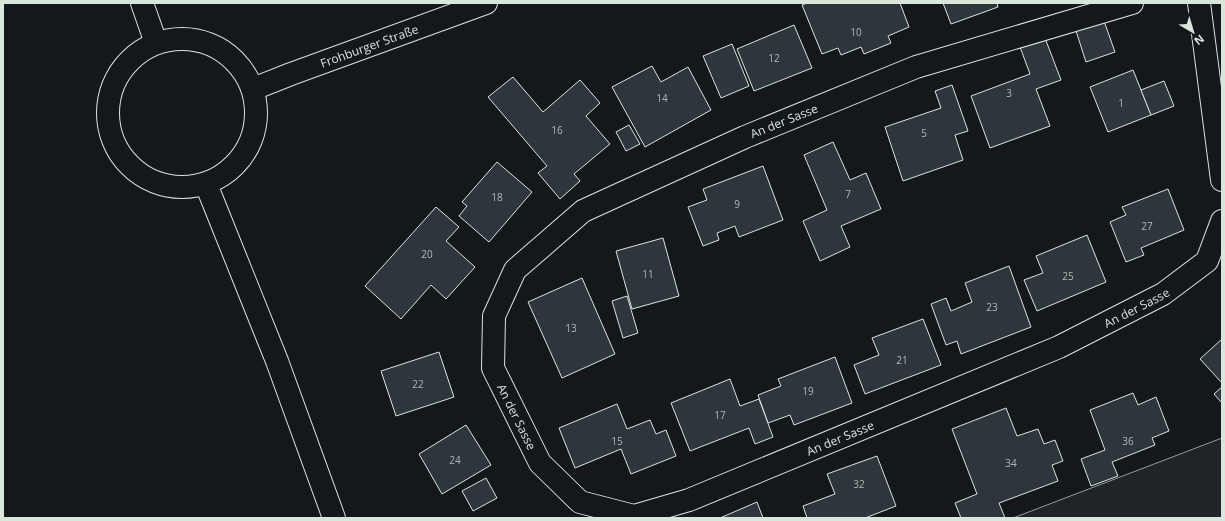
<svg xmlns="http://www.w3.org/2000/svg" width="1225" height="521" font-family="'Open Sans',sans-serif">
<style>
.green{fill:#202428;stroke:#939e99}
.building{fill:#2c363c;stroke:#d8e6dc}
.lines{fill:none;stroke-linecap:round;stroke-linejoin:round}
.minor-casing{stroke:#d8e6dc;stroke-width:24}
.major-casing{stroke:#d8e6dc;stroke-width:24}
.minor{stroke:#14181c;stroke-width:22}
.major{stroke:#14181c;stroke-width:22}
.labels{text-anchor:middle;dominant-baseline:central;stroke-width:3;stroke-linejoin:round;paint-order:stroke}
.number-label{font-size:10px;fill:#adbab4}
.street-label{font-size:12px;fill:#d8e6dc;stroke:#14181c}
</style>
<rect width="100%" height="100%" fill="#14181c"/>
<path class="green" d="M1222 438V518H1013Z"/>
<g class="building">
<path d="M807 3H900L909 27 888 36 891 43 864 54 861 47 841 55 838 48 822 54 802 5Z"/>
<path d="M943 3H997L998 7 951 24Z"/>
<path d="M1104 21 1115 52 1086 62 1076 31Z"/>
<path d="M794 25 812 68 754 91 737 49Z"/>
<path d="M1045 38 1061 80 1036 89 1050 126 990 148 971 96 1030 74 1020 47Z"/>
<path d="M732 44 749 86 721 98 703 56Z"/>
<path d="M652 66 661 82 688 67 711 110 645 147 612 87Z"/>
<path d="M1133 70 1151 115 1108 132 1090 87Z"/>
<path d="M513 77 543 112 580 80 600 103 586 116 610 144 574 174 580 181 560 199 538 173 547 166 488 97Z"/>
<path d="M1164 81 1174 106 1151 115 1141 90Z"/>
<path d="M952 85 968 131 955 135 963 160 903 181 885 127 941 108 935 91Z"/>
<path d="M629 125 640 144 626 151 616 132Z"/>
<path d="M833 142 850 180 866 173 881 209 841 226 850 247 820 261 803 221 827 210 804 155Z"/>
<path d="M497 162 532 192 489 242 459 216 467 206 462 202Z"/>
<path d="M763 166 783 220 739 237 735 226 717 233 719 240 703 246 688 207 707 200 703 189Z"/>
<path d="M1168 189 1184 230 1141 248 1144 255 1126 262 1110 222 1126 215 1122 207Z"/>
<path d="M436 207 459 227 446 241 475 267 446 299 431 285 401 319 365 286Z"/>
<path d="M1087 235 1106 282 1037 311 1024 280 1043 273 1036 256Z"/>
<path d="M663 238 679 296 632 309 616 251Z"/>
<path d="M1009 266 1031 327 961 354 957 341 946 345 931 304 946 298 951 311 972 302 965 283Z"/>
<path d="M582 278 615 354 562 378 528 302Z"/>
<path d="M627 296 638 333 623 338 612 301Z"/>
<path d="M923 319 941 365 865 394 854 365 879 355 872 338Z"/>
<path d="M1222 339V383L1200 359Z"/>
<path d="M439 352 454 397 396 416 381 371Z"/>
<path d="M835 357 852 403 794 425 790 415 768 423 758 395 781 386 778 379Z"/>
<path d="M730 379 740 406 759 399 773 437 755 444 749 428 690 451 671 403Z"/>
<path d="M1222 387V403L1214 394Z"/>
<path d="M1133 393 1138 405 1156 397 1169 431 1152 438 1155 445 1112 462 1118 476 1091 486 1081 459 1105 450 1090 410Z"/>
<path d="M617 404 627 429 650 420 656 434 666 430 676 456 631 474 621 449 575 468 559 428Z"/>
<path d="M1006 408 1017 436 1038 429 1044 444 1055 440 1063 461 1052 465 1058 481 999 503 1005 518H961L955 503 977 494 952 429Z"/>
<path d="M466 425 491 465 442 494 419 454Z"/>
<path d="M877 456 896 506 865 518H807L803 506 835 494 827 474Z"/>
<path d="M486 478 497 498 473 511 462 491Z"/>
<path d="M757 502 763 518H720Z"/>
</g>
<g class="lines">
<defs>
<g id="minor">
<path id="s1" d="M1132 3 916 67 745 137 583 211 515 270 494 316 493 368 540 463 580 502 634 516 689 500 1059 347 1163 294 1207 261 1222 221"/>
<path d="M1199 3 1222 180"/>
<path id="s2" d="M253 89 291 74 486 3"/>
</g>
<g id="major">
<path d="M142 3 156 43"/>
<circle cx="182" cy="113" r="74"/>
<path d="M206 184 277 361 334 518"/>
</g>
</defs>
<use href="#minor" class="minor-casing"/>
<use href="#major" class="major-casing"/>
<use href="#minor" class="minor"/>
<use href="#major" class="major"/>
</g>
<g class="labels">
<g class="number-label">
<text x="856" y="32">10</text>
<text x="774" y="58">12</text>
<text x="1009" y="93">3</text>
<text x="662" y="98">14</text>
<text x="1121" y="103">1</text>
<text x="557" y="130">16</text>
<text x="924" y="133">5</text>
<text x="848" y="194">7</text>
<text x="497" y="197">18</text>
<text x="737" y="204">9</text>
<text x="1147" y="226">27</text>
<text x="427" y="254">20</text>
<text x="648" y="274">11</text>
<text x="1068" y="276">25</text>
<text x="992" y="307">23</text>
<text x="571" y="328">13</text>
<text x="902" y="360">21</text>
<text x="418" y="384">22</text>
<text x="808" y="391">19</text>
<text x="720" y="415">17</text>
<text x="617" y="441">15</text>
<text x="1128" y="441">36</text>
<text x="455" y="460">24</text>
<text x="1011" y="463">34</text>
<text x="859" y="484">32</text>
</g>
<g class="street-label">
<text stroke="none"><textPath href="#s2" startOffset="124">Frohburger Straße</textPath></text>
<text transform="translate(784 121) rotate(-22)">An der Sasse</text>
<text stroke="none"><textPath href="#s1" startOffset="1543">An der Sasse</textPath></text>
<text stroke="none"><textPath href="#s1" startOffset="835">An der Sasse</textPath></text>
<text stroke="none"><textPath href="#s1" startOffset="1219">An der Sasse</textPath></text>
</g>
</g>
<rect width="1225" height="521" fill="none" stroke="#d8e6dc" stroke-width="8"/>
<g transform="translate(1193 32) rotate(142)" stroke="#14181c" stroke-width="3" paint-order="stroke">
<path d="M0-3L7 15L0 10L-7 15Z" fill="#d8e6dc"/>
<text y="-6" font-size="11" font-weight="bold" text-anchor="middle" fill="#d8e6dc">N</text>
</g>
</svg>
